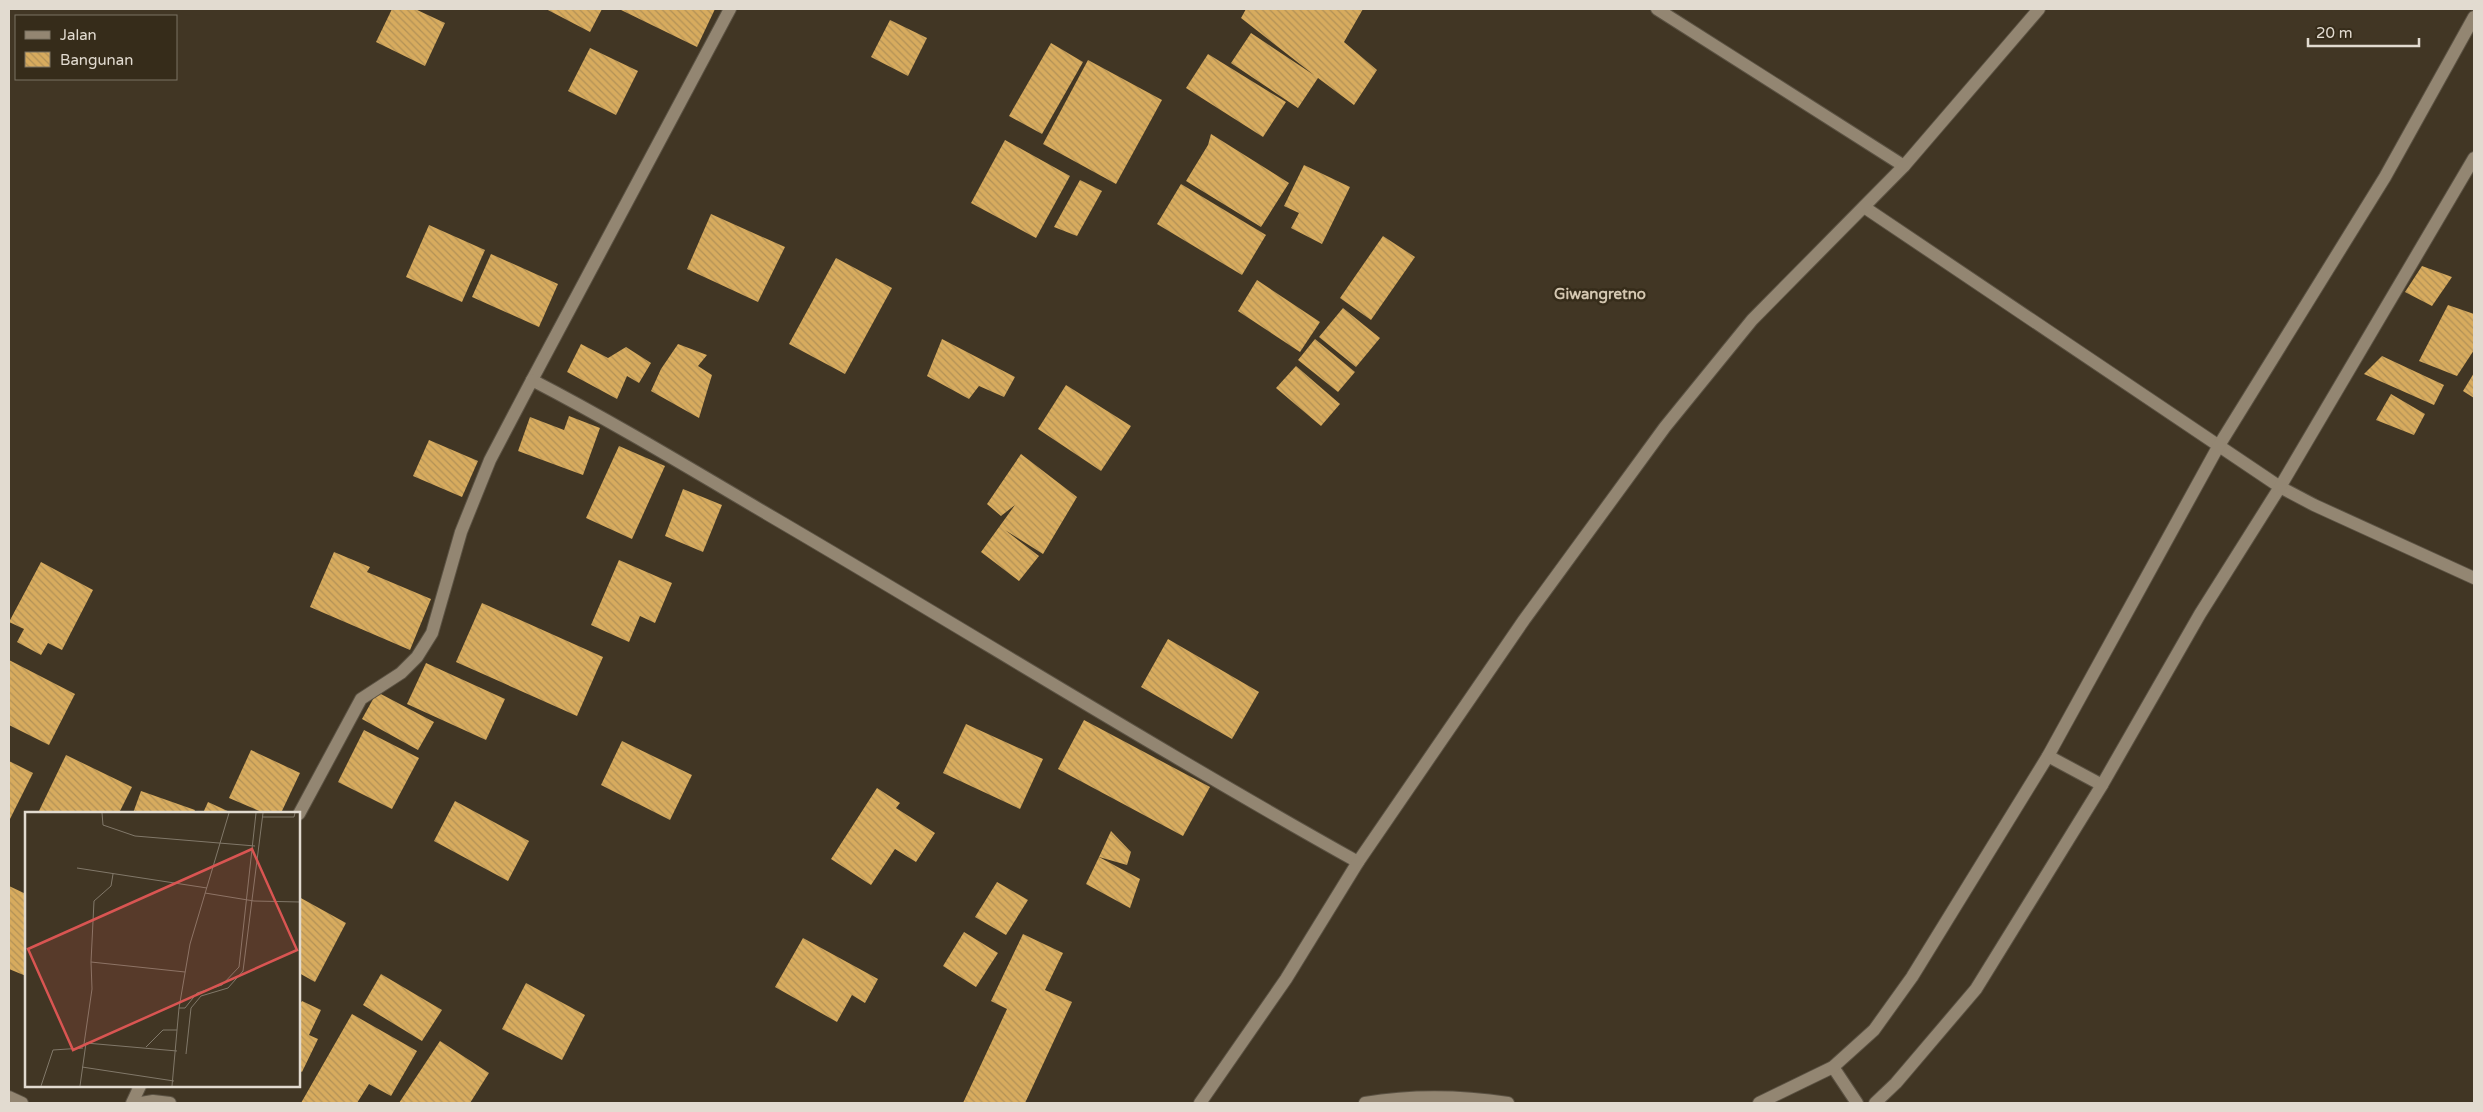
<svg xmlns="http://www.w3.org/2000/svg" width="2483" height="1112" font-family="'Varela Round',sans-serif">
<style>
.building{fill:url(#building-back-hatch)}
.lines{fill:none;stroke-linecap:round;stroke-linejoin:round}
.minor-casing{stroke:#5b5243;stroke-width:14}
.minor{stroke:#938672;stroke-width:12}
.labels{text-anchor:middle;dominant-baseline:central;stroke-width:5;stroke-linejoin:round;paint-order:stroke}
.quarter-label{font-size:15px;font-weight:bold;fill:#d4c7b1;stroke:#362c1a}
.inset-road{fill:none;stroke:#817869;stroke-width:1}
.view{fill:#d95552;fill-opacity:0.15;stroke:#d95552;stroke-width:2.5}
.inset-edge{fill:none;stroke:#e2dbd0;stroke-width:2.5}
</style>
<defs>
<pattern id="building-back-hatch" width="6" height="6" patternUnits="userSpaceOnUse" patternTransform="scale(1.25)"><rect width="6" height="6" fill="#d7ab5e"/><path d="M-1 5l2 2M0 0l6 6M5-1l2 2" fill="none" stroke="#b29156"/></pattern>
</defs>
<rect width="100%" height="100%" fill="#413624"/>
<g class="building">
<path d="M392 9H415L445 23 425 66 376 42Z"/>
<path d="M546 9H602L590 32Z"/>
<path d="M619 9H715L697 47Z"/>
<path d="M1246 9H1363L1344 42 1377 70 1354 105 1318 78 1298 108 1231 63 1251 33 1314 75 1241 18Z"/>
<path d="M890 20 927 38 908 76 871 57Z"/>
<path d="M1051 43 1083 62 1042 134 1009 116Z"/>
<path d="M590 48 638 71 616 115 568 91Z"/>
<path d="M1208 54 1286 102 1263 137 1186 88Z"/>
<path d="M1088 60 1162 100 1116 184 1043 144Z"/>
<path d="M1211 134 1289 183 1261 227 1186 181 1208 145Z"/>
<path d="M1005 140 1070 176 1036 238 971 203Z"/>
<path d="M1304 165 1350 187 1322 244 1291 228 1299 213 1284 206Z"/>
<path d="M1080 180 1102 191 1077 236 1054 227Z"/>
<path d="M1181 184 1266 235 1242 275 1157 224Z"/>
<path d="M711 214 785 247 758 302 687 269Z"/>
<path d="M429 225 485 250 462 302 406 277Z"/>
<path d="M1383 236 1415 257 1371 320 1340 298Z"/>
<path d="M491 254 558 284 539 327 472 297Z"/>
<path d="M836 258 892 288 845 374 789 344Z"/>
<path d="M2422 266 2452 277 2432 306 2405 292Z"/>
<path d="M1257 280 1320 322 1300 352 1238 311Z"/>
<path d="M2448 305 2474 314V350L2457 376 2419 361Z"/>
<path d="M1343 308 1380 338 1356 367 1319 337Z"/>
<path d="M942 339 1015 377 1004 397 979 386 969 399 927 376Z"/>
<path d="M1315 339 1355 372 1338 392 1298 360Z"/>
<path d="M581 344 608 358 626 347 651 363 639 383 627 376 617 399 567 372Z"/>
<path d="M678 344 707 355 698 366 712 375 699 418 651 391 661 369Z"/>
<path d="M2382 356 2444 385 2434 405 2364 374Z"/>
<path d="M1296 366 1340 404 1321 426 1276 388Z"/>
<path d="M2474 373V398L2463 391Z"/>
<path d="M1066 385 1131 426 1101 471 1038 429Z"/>
<path d="M2391 394 2425 414 2414 435 2376 420Z"/>
<path d="M569 416 600 428 583 475 518 451 530 417 564 430Z"/>
<path d="M429 440 478 461 462 497 413 476Z"/>
<path d="M619 446 665 466 632 539 586 518Z"/>
<path d="M1021 454 1077 497 1043 554 1005 530 1039 556 1019 581 981 552 1015 505 1001 516 987 504Z"/>
<path d="M683 489 722 505 703 552 665 536Z"/>
<path d="M334 552 370 567 367 572 431 599 410 650 310 607Z"/>
<path d="M619 560 672 583 655 623 640 616 629 642 591 625Z"/>
<path d="M41 562 93 590 62 650 48 643 41 655 17 642 24 629 9 622Z"/>
<path d="M482 603 603 657 577 716 456 662Z"/>
<path d="M1168 639 1259 692 1232 739 1141 687Z"/>
<path d="M9 660 75 694 49 745 9 725Z"/>
<path d="M426 663 505 699 486 740 407 704Z"/>
<path d="M377 692 434 722 418 750 362 719Z"/>
<path d="M1084 720 1210 787 1183 836 1058 769Z"/>
<path d="M966 724 1043 759 1020 809 943 773Z"/>
<path d="M364 730 419 758 392 809 338 782Z"/>
<path d="M622 741 692 775 670 820 601 785Z"/>
<path d="M251 750 300 773 281 813H264L229 798Z"/>
<path d="M66 755 132 787 119 813H38Z"/>
<path d="M9 761 33 773 9 821Z"/>
<path d="M877 788 900 803 896 808 935 833 916 862 895 849 871 885 831 859Z"/>
<path d="M141 791 195 810 194 813H133Z"/>
<path d="M455 801 529 841 508 881 434 841Z"/>
<path d="M208 802 232 813H203Z"/>
<path d="M1111 831 1131 852 1127 865 1099 857Z"/>
<path d="M1099 857 1140 879 1130 908 1086 884Z"/>
<path d="M997 882 1028 900 1006 935 975 917Z"/>
<path d="M9 886 26 894V976L9 969Z"/>
<path d="M299 897 346 923 315 982 299 973Z"/>
<path d="M964 932 998 953 976 987 943 966Z"/>
<path d="M1023 934 1063 953 1045 990 1072 1002 1025 1103H963L1007 1009 991 1001Z"/>
<path d="M803 938 878 979 865 1003 852 995 837 1022 775 987Z"/>
<path d="M381 974 442 1010 422 1041 363 1005Z"/>
<path d="M526 983 585 1015 562 1060 502 1029Z"/>
<path d="M302 1001 321 1010 309 1035 318 1039 302 1072 299 1070V1006Z"/>
<path d="M352 1014 417 1051 391 1096 369 1084 357 1103H301Z"/>
<path d="M440 1041 489 1073 470 1103H399Z"/>
</g>
<g class="lines">
<defs>
<g id="minor">
<path d="M1657 9 1904 166"/>
<path d="M1864 207 2280 487 2314 505 2474 578"/>
<path d="M532 380 730 9"/>
<path d="M2048 756 2102 785"/>
<path d="M299 814 361 699 401 673 417 657 432 633 461 532 490 460 532 380C615 423 694 471 774 518 969 632 1161 752 1358 862"/>
<path d="M1833 1067 1857 1103"/>
<path d="M9 1097 22 1103"/>
<path d="M132 1103 140 1086"/>
<path d="M141 1103 153 1101 170 1103"/>
<path d="M1200 1103 1286 979 1358 862 1524 620 1665 427 1752 320 1904 166 2039 9"/>
<path d="M1365 1103C1411 1095 1463 1096 1508 1103"/>
<path d="M1759 1103 1833 1067 1874 1030 1912 977 2048 756 2218 447 2385 177 2474 17"/>
<path d="M1875 1103 1896 1083 1976 989 2102 785 2200 614 2280 487 2474 158"/>
</g>
</defs>
<use href="#minor" class="minor-casing"/>
<use href="#minor" class="minor"/>
</g>
<g class="labels">
<g class="quarter-label">
<text x="1600" y="294">Giwangretno</text>
</g>
</g>
<g transform="translate(25 812)">
<rect width="275" height="275" fill="#413624"/>
<path class="inset-road" d="M77 1 78 13 110 24 230 34M238 5H269L270 1M52 56 182 76M180 81 229 89 275 90M66 150 69 89 86 74 88 62M154 196H160L172 181 197 173 214 155 231 1M59 232 67 177 66 150 160 160M121 235 138 218H152M161 242 166 196 176 184 203 176 218 159 238 1M57 255 149 269M16 274 28 238 58 236M55 274 61 231 152 239M147 274 154 196 165 132 204 1"/>
<path class="view" d="M227 37 272 138 48 238 3 137Z"/>
<rect width="275" height="275" class="inset-edge"/>
</g>
<rect width="2483" height="1112" fill="none" stroke="#e2dbd0" stroke-width="20"/>
<rect x="15" y="15" width="162" height="65" fill="#362c1a" stroke="#7b7263"/>
<rect x="25" y="31" width="25" height="8" fill="#938672" stroke="#7b7263"/>
<text x="60" y="40" font-size="15" fill="#e2dbd0">Jalan</text>
<rect x="25" y="52" width="25" height="15" fill="url(#building-back-hatch)" stroke="#7b7263"/>
<text x="60" y="65" font-size="15" fill="#e2dbd0">Bangunan</text>
<path d="M2308 38v8h111v-8" fill="none" stroke="#e2dbd0" stroke-width="2.5"/>
<text x="2316" y="38" font-size="15" fill="#e2dbd0" stroke="#362c1a" stroke-width="4" paint-order="stroke">20 m</text>
</svg>
